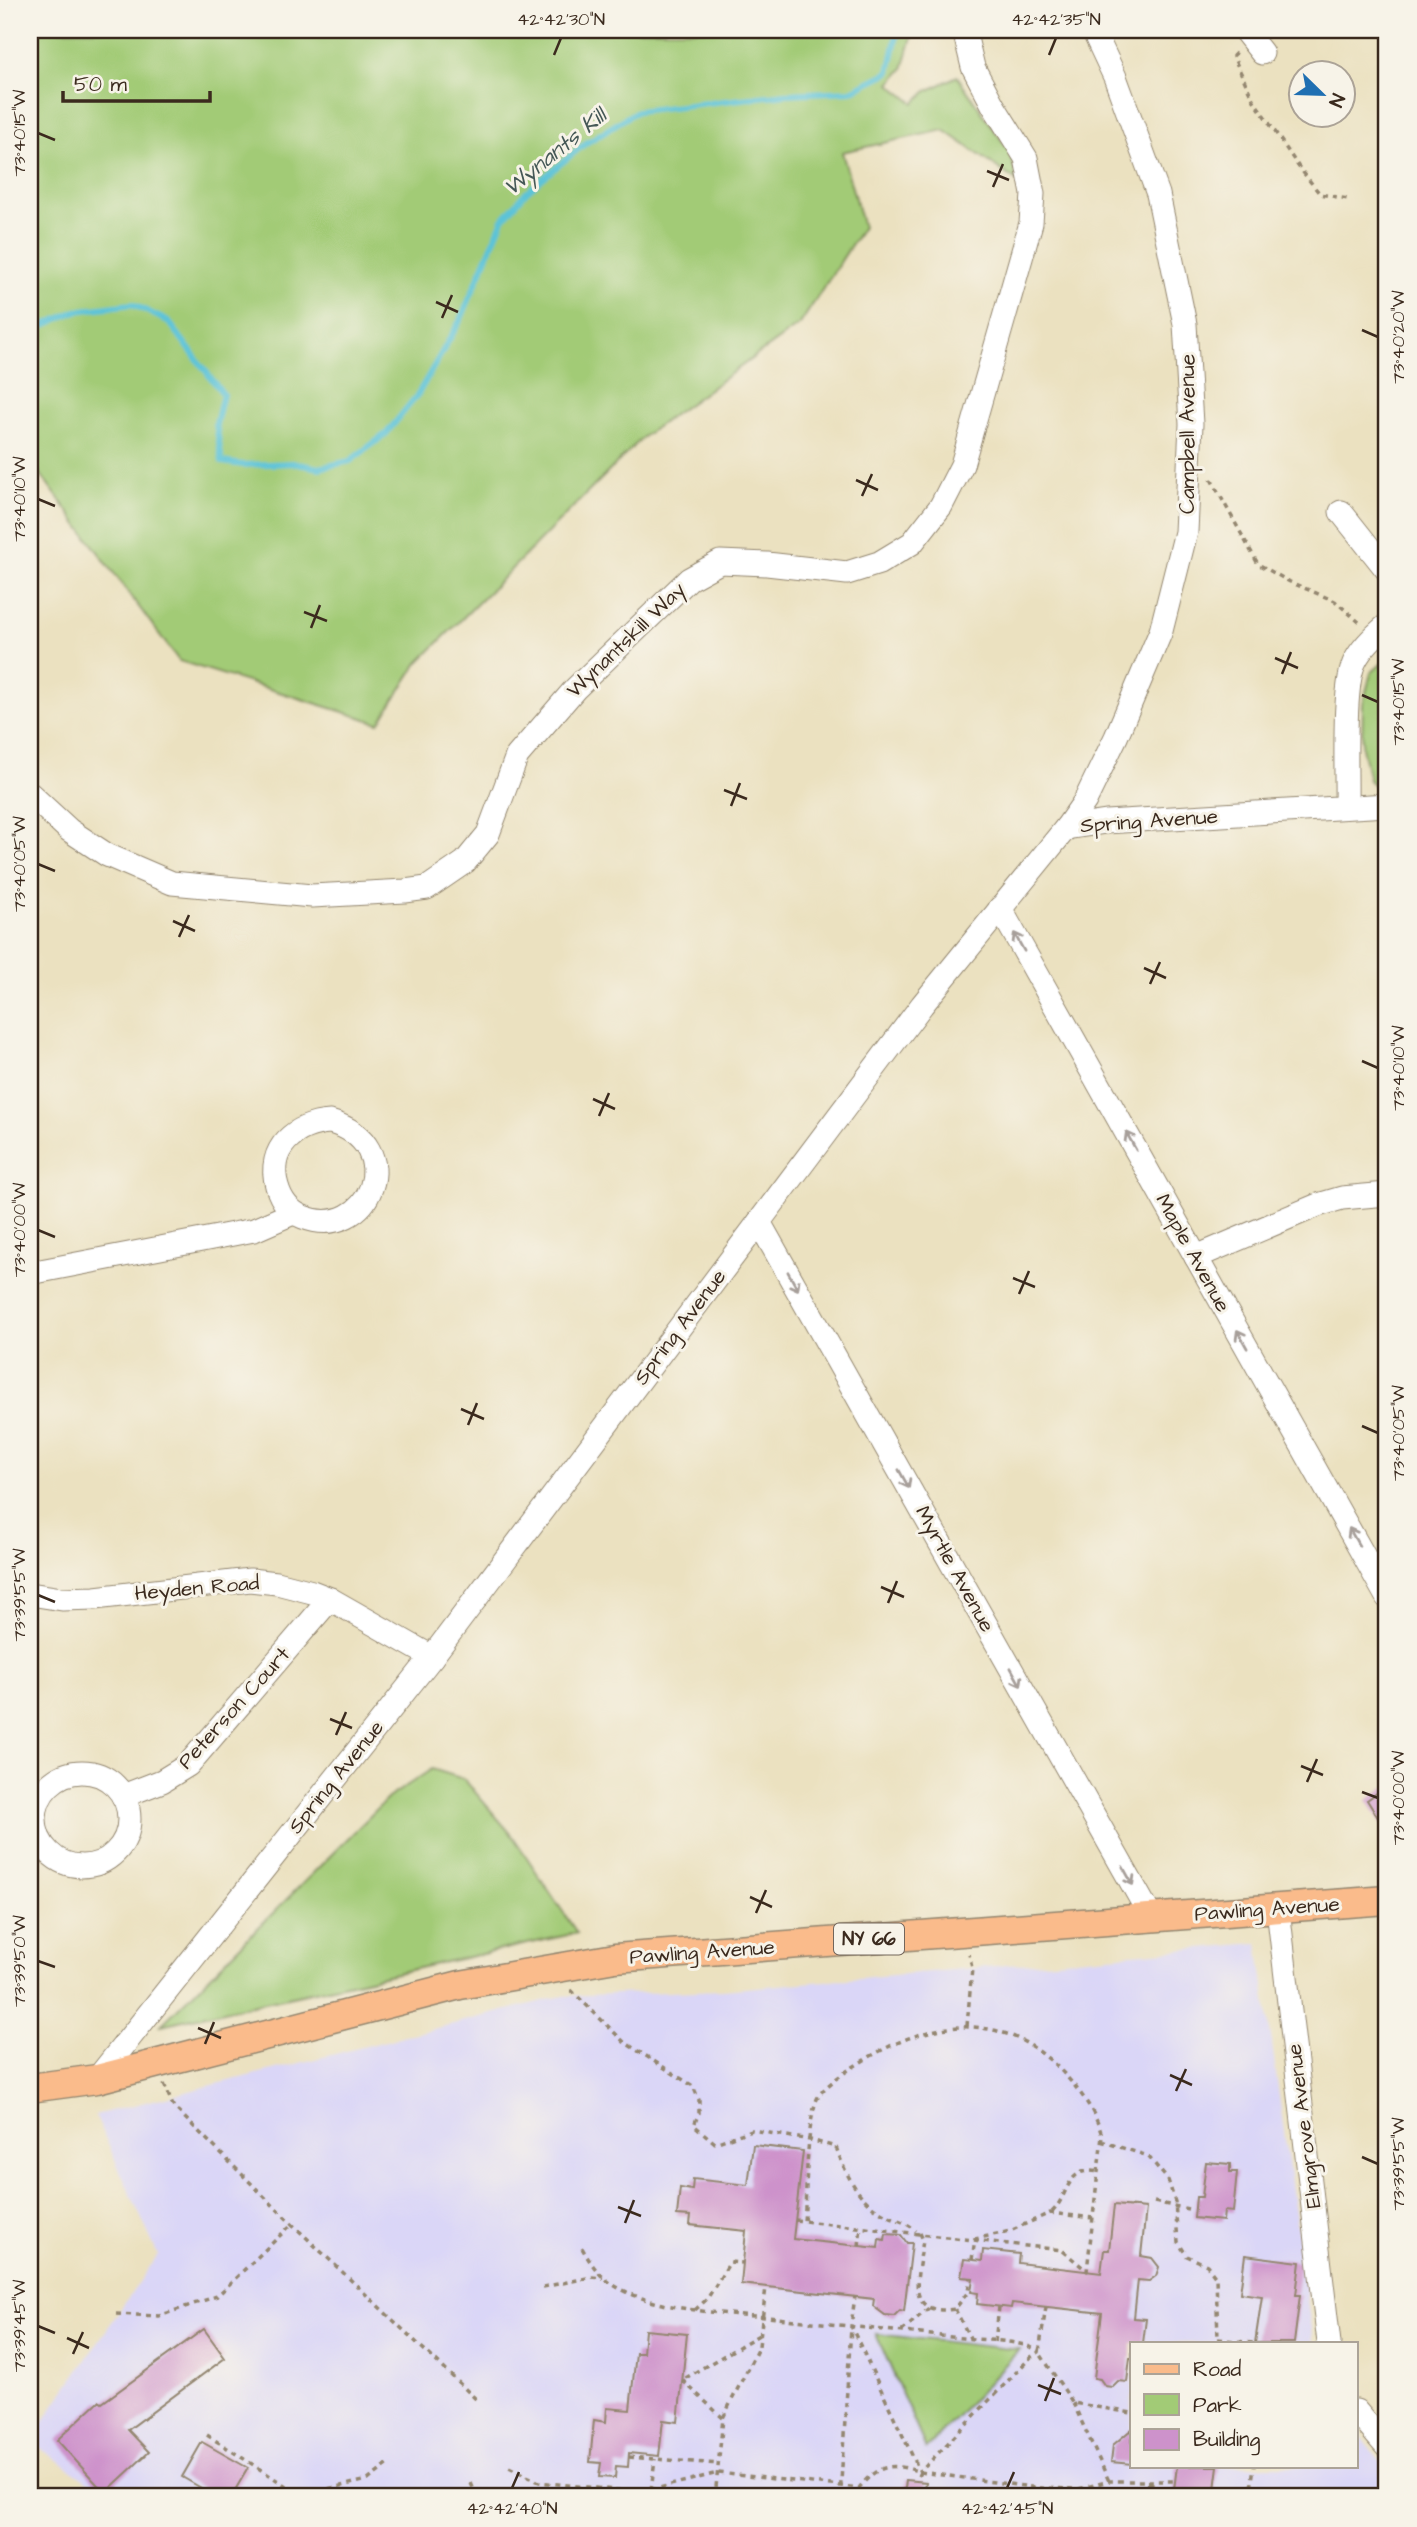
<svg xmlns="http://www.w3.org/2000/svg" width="1417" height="2527" font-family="'Architects Daughter',sans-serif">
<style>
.built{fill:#dad6f7}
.green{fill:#a2cb76;stroke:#6e7a4a;stroke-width:2}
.forest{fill:#81af67;stroke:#5e6c42;stroke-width:2}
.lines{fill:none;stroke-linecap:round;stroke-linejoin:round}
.stream{stroke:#5cc3d8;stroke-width:6}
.building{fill:#cd92cb}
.minor-casing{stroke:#93866f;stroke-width:25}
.major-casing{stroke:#93866f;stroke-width:31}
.path{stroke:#93866f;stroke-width:3.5;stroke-dasharray:5 5;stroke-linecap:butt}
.minor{stroke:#fff;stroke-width:23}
.major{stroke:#fabb8b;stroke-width:28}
.oneway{stroke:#a79f9a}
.ticks{fill:none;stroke:#3b2a1e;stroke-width:2.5}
.labels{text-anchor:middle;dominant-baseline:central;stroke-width:6;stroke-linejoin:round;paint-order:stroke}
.shield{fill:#f7f3e8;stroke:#73665b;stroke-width:2}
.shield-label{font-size:19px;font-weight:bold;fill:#3b2a1e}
.street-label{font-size:21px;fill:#3b2a1e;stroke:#f7f3e8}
.water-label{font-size:23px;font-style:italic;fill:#455856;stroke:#f7f3e8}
.neatline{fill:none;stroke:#3b2a1e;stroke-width:2.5}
.ticks-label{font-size:18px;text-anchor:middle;fill:#3b2a1e}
</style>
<rect width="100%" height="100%" fill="#f7f3e8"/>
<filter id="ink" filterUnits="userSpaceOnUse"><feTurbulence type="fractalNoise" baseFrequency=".0143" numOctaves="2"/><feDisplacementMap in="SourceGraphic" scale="14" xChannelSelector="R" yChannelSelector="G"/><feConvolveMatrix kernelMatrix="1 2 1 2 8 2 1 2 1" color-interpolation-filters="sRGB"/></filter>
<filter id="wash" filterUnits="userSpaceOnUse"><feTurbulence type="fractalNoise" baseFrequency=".00686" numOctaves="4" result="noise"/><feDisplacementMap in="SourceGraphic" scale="28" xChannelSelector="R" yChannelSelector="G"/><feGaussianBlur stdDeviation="1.57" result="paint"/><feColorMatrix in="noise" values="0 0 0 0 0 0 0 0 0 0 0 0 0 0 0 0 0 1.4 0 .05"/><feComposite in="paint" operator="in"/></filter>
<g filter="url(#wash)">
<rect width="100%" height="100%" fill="#ebe1c0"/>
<path class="built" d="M1258 1943 1313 2343H1132V2466H1356V2429L1387 2471V2497H111L30 2441 158 2255 95 2115 563 1996 724 1990Z"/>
<g class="green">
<path d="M30 30H910L912 37 903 69 890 84 914 103 927 91 957 76 1009 151 1018 182 944 130 842 152 863 227 800 324 644 436 418 663 379 723 179 661 30 460Z"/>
<path d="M1387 659V792H1381L1369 780 1362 747 1363 704 1371 673Z"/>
<path d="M432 1769 464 1779 512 1835 577 1933 161 2025 388 1798Z"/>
<path d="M876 2334 1019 2350 926 2449Z"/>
</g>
<path class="forest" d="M1387 669V791L1383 672Z"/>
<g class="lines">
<path class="stream" d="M30 328 34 330 76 311 132 304 169 322 223 394 216 424 222 462 243 465 293 463 319 468 350 461 386 434 418 394 461 319 503 219 526 192 586 143 637 111 786 94 851 91 889 72 898 30"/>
</g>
<g id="blocks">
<g class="building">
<path d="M1387 1786V1832L1367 1800Z"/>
<path d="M753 2145 803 2151 793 2239 878 2248 879 2239 885 2240 886 2234 901 2235 907 2243H912L904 2311 900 2310 894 2316 885 2315 873 2306 874 2299 741 2284 746 2231 690 2225 691 2216 677 2215 680 2188 692 2190 693 2179 748 2185Z"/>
<path d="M1206 2162 1230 2164V2172H1237L1233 2212 1224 2211 1223 2221 1194 2218 1196 2197H1202Z"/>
<path d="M1114 2205 1146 2208 1141 2256 1152 2258 1159 2267 1156 2276 1149 2281 1138 2280 1134 2318 1146 2319 1143 2343H1132V2358H1130L1127 2382 1118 2381 1112 2387 1105 2386 1100 2379 1094 2378 1102 2313 1012 2303 1011 2308 977 2304 978 2293 971 2292 973 2278 961 2277 964 2259 982 2261 983 2250 1019 2254 1018 2263 1101 2273 1104 2250H1109Z"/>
<path d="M1245 2255 1300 2262 1296 2295H1300L1294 2343H1255L1262 2296 1240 2293Z"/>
<path d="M204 2329 225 2358 128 2430 149 2452 105 2493 57 2440 99 2401 102 2403Z"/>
<path d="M645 2330 687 2334 678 2422 663 2420 659 2456 629 2453 628 2467 616 2466 615 2478 599 2477 601 2463 590 2462 594 2420 606 2422 607 2408 630 2410 636 2353H643Z"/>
<path d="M1132 2429V2464L1111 2462 1113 2445Z"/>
<path d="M202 2442 248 2468 231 2497H217L182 2477Z"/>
<path d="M1177 2466H1218L1214 2497H1173Z"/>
<path d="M906 2480 926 2482 924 2497H904Z"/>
</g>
</g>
</g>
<g filter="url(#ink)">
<use href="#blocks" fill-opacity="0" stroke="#93866f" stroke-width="2"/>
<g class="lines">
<defs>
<g id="minor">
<path d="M1244 30 1262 53"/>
<path d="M1341 512 1387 570"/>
<path d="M30 794 69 830 107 855 172 883 312 896 405 891 427 888 465 862 488 834 517 756 575 689 689 579 720 562 767 564 847 573 879 563 912 543 941 506 962 465 1031 223 1033 194 1026 158 993 105 973 67 964 30"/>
<path d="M1346 807C1347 776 1342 685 1355 661 1362 647 1375 635 1387 625"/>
<path d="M1066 828 1106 822 1387 805"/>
<path d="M1000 908 1387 1597"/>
<path d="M330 1122C409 1144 370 1243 303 1217 290 1212 281 1200 277 1186 266 1148 296 1124 330 1122Z"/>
<path d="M759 1222 1151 1917"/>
<path d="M1196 1257 1318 1205 1342 1198 1387 1194"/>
<path d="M30 1273 254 1230 293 1213"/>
<path d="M30 1594 62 1599 95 1598 250 1580 277 1583 312 1592 330 1599 432 1657"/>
<circle cx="82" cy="1819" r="47"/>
<path d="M123 1796 162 1781 188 1765 330 1599"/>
<path d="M1278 1909 1329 2343"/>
<path d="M97 2079 432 1657 922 1005 1066 828 1085 801 1116 737 1161 631 1186 532 1191 424 1185 324 1158 194 1115 77 1093 30"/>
<path d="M1356 2411 1387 2447"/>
</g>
<path id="major" d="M30 2088 97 2079 460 1985 615 1958 1387 1900"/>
</defs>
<use href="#minor" class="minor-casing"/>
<use href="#major" class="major-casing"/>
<g class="path">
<path d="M1236 53 1233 56 1253 99 1298 166 1320 194 1348 199"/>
<path d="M1211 479 1258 564 1290 582 1335 601 1359 622"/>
<path d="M30 1798 39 1800"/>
<path d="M571 1990 624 2042 693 2086 699 2100V2113L694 2125 715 2143 752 2130 810 2140 836 2147C845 2172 857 2199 881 2212 893 2219 906 2221 916 2231"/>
<path d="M967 2026 972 1968 969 1954"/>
<path d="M164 2084 173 2106 292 2224 479 2402"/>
<path d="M1101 2141 1148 2156 1168 2180 1175 2202 1178 2242 1187 2256 1207 2265 1216 2277 1218 2339 1221 2343"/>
<path d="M1154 2202 1188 2209"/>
<path d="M1052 2212C1069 2196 1066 2165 1098 2172"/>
<path d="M795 2220 804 2221C807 2189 806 2126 817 2099 823 2085 857 2064 871 2056 942 2016 1009 2012 1067 2077 1083 2095 1096 2113 1102 2136L1087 2271 1062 2250 804 2221"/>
<path d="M920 2233 923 2240C919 2273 902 2317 955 2309L968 2292 970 2278"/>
<path d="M859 2246 861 2226"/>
<path d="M582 2248C590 2262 598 2275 612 2284 656 2312 726 2313 777 2318 839 2325 900 2332 962 2338 981 2340 1026 2340 1039 2352L1031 2357 920 2472 851 2326 855 2296"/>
<path d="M972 2260 975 2239 1010 2231 1050 2213 1093 2218"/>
<path d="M543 2287 592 2277 603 2278"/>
<path d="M1046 2307 1039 2352 1073 2403 1132 2413"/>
<path d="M955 2309 970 2338"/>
<path d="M695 2310 707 2299 730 2262 743 2263"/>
<path d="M116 2314 159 2316 217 2296 292 2224"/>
<path d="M902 2331 930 2307"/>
<path d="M1218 2339 1253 2343"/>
<path d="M995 2342 999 2307"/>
<path d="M1073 2403 1109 2481"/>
<path d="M723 2418 682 2380 759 2335"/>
<path d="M207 2435 300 2495 368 2480 390 2463"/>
<path d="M629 2457 719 2464"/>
<path d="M509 2467 539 2482 635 2492 645 2497"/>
<path d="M920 2472 1038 2488"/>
<path d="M471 2483 477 2497"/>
<path d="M651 2490 655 2459"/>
<path d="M645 2497 651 2493V2490L718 2473 859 2488C877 2465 892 2462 920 2472L916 2481"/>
<path d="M715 2497 723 2418 759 2346 766 2287"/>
<path d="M840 2497 851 2328"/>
<path d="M1037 2497 1038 2488 1079 2489 1109 2481H1175"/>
<path d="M1131 2497 1151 2482"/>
<path d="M1151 2497 1152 2481"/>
<path d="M1250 2497 1254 2466"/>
</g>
<use href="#minor" class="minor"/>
<use href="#major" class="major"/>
</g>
<defs><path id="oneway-shaft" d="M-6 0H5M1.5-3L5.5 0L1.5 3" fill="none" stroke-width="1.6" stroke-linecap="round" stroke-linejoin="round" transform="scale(1.75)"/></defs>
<g class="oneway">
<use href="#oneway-shaft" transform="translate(1019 942) rotate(-119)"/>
<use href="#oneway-shaft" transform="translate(1131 1141) rotate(-119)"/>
<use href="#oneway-shaft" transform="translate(793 1281) rotate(61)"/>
<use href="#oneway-shaft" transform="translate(1242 1339) rotate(-119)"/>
<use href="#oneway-shaft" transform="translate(904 1479) rotate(61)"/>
<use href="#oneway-shaft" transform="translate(1354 1537) rotate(-119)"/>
<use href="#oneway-shaft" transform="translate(1016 1677) rotate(61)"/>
<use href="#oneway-shaft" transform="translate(1128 1876) rotate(61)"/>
</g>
</g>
<path class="ticks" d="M554 55 561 38M1049 55 1056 38M38 133 55 140M987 171 1009 180M993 187 1003 164M436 302 458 312M442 318 452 295M1362 330 1378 337M856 480 878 490M862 496 872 474M38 499 55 506M304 612 327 621M311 628 320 605M1275 658 1298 668M1282 674 1291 652M1362 695 1378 702M724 790 747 799M731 806 740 783M38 864 55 871M173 921 195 931M179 937 189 915M1144 968 1166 978M1150 984 1160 962M1362 1061 1378 1068M593 1099 615 1109M599 1116 609 1093M38 1230 55 1237M1013 1278 1035 1287M1019 1294 1029 1271M461 1409 484 1419M468 1425 477 1403M1362 1426 1378 1433M881 1587 904 1597M38 1595 55 1602M888 1603 897 1581M330 1719 352 1728M336 1735 346 1712M1301 1766 1323 1775M1307 1782 1317 1759M1362 1792 1378 1798M750 1897 772 1907M756 1913 766 1890M38 1961 55 1967M198 2028 221 2038M205 2044 214 2022M1170 2075 1192 2085M1176 2091 1186 2069M1362 2157 1378 2164M618 2207 641 2216M625 2223 634 2200M38 2326 55 2333M67 2338 89 2348M73 2354 83 2332M1038 2385 1061 2394M1045 2401 1054 2378M512 2488 519 2472M1007 2488 1014 2472"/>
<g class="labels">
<rect class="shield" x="834" y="1923.5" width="70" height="31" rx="5"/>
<g class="shield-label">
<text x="869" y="1939">NY 66</text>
</g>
<g class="street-label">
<text transform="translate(1187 434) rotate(-90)">Campbell Avenue</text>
<text transform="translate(626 640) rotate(-44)">Wynantskill Way</text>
<text transform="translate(1149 821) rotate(-4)">Spring Avenue</text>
<text transform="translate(1193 1253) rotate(61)">Maple Avenue</text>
<text transform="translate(680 1327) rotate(-53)">Spring Avenue</text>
<text transform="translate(955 1569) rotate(61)">Myrtle Avenue</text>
<text transform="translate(197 1588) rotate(-5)">Heyden Road</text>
<text transform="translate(234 1708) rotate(-48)">Peterson Court</text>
<text transform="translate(336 1777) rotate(-51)">Spring Avenue</text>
<text transform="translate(1267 1909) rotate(-4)">Pawling Avenue</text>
<text transform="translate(702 1952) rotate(-4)">Pawling Avenue</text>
<text transform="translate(1304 2126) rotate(-97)">Elmgrove Avenue</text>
</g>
<g class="water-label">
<text transform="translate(555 152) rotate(-39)">Wynants Kill</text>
</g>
</g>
<rect width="1417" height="2527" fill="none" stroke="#f7f3e8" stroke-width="77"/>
<rect x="1130" y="2342" width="228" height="126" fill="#f7f3e8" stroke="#aca397" stroke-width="2"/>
<rect x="1144" y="2364" width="35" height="10" fill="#fabb8b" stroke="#aca397" stroke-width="2"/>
<text x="1193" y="2376" font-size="21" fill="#3b2a1e">Road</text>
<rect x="1144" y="2394" width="35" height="21" fill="#a2cb76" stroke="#aca397" stroke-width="2"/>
<text x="1193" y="2412" font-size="21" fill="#3b2a1e">Park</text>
<rect x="1144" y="2429" width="35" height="21" fill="#cd92cb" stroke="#aca397" stroke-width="2"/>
<text x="1193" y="2446" font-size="21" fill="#3b2a1e">Building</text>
<g transform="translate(1322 94) rotate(113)"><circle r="33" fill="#f7f3e8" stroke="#aca397" stroke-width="2"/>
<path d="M0-5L12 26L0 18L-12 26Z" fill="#1f6fb2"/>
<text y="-10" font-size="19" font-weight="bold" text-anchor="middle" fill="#3b2a1e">N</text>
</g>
<path d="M63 91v10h147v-10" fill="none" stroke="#3b2a1e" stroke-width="3.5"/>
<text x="74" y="91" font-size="21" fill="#3b2a1e" stroke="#f7f3e8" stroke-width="5" paint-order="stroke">50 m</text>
<rect x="38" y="38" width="1340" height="2450" class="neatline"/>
<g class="ticks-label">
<text x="561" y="25">42°42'30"N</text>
<text x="1056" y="25">42°42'35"N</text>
<text transform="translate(19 133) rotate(-90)" y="6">73°40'15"W</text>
<text transform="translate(1398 337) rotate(-90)" y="6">73°40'20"W</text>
<text transform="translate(19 499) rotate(-90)" y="6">73°40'10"W</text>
<text transform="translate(1398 702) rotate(-90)" y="6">73°40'15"W</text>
<text transform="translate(19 864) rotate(-90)" y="6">73°40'05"W</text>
<text transform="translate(1398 1068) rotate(-90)" y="6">73°40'10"W</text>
<text transform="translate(19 1230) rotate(-90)" y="6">73°40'00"W</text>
<text transform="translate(1398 1433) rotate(-90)" y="6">73°40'05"W</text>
<text transform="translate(19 1595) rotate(-90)" y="6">73°39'55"W</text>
<text transform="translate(1398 1798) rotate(-90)" y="6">73°40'00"W</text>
<text transform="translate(19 1961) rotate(-90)" y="6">73°39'50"W</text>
<text transform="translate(1398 2164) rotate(-90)" y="6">73°39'55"W</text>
<text transform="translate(19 2326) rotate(-90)" y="6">73°39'45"W</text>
<text x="512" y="2514">42°42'40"N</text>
<text x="1007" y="2514">42°42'45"N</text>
</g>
</svg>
